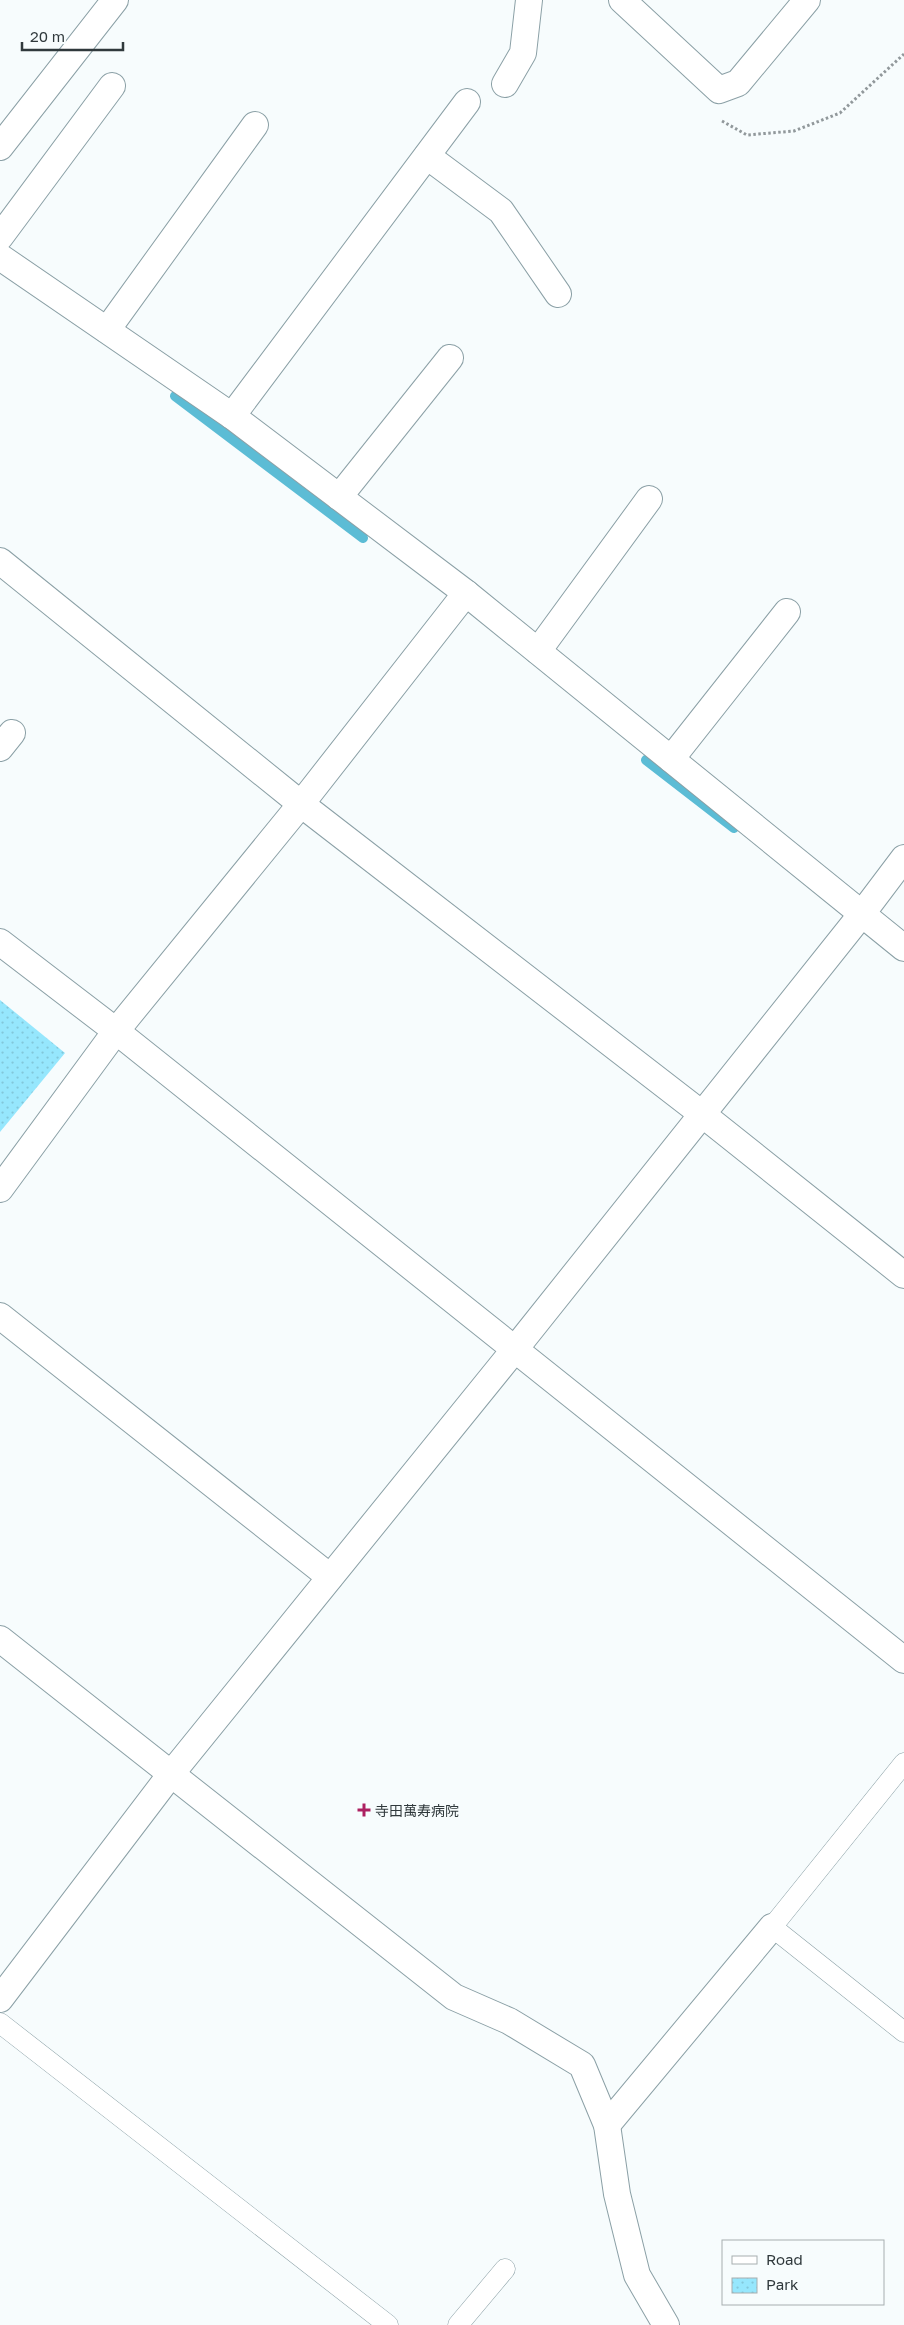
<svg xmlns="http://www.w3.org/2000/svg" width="904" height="2325" font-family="'Golos Text','Noto Sans JP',sans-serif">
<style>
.park{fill:url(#park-dots)}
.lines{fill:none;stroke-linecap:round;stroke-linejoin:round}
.stream{stroke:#5cbcd5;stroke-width:10}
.pedestrian-casing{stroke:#8ba0a6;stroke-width:21}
.minor-casing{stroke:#8ba0a6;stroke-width:28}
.path{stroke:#91989b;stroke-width:3;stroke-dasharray:2.5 2.5;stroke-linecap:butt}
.pedestrian{stroke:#fff;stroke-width:20}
.minor{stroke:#fff;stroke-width:26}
.poi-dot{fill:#ac2161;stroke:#f7fcfd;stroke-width:2}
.labels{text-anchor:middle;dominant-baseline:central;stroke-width:4.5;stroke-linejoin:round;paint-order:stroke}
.poi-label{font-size:14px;fill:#30393c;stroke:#f7fcfd;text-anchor:start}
</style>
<defs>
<pattern id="park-dots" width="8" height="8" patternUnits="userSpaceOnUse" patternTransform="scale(1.25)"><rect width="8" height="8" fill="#96e7fd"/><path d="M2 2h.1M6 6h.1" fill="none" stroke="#82c7da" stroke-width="1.8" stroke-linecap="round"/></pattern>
</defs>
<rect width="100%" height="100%" fill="#f7fcfd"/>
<path class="park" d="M0 1000 65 1053 0 1132Z"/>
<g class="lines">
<g class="stream">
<path d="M175 396 363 538"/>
<path d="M646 760 734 828"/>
</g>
<defs>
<g id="pedestrian">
<path d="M904 1763 772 1927 904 2032"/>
<path d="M0 2023 388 2325"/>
<path d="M458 2325 505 2269"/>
</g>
<g id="minor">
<path d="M622 0 719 90 738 83 807 0"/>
<path d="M505 84 523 53 529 0"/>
<path d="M0 147 115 0"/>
<path d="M427 156 501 211 558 294"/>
<path d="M0 237 112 86"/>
<path d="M0 257 232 416 466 593 904 948"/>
<path d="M107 330 255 125"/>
<path d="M232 416 467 102"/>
<path d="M339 497 450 358"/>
<path d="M0 561 301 804 702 1114 904 1275"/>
<path d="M538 651 649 499"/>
<path d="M0 748 12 733"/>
<path d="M671 759 787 612"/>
<path d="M0 942 116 1031 904 1660"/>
<path d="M0 1189 116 1031 301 804 466 593"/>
<path d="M0 1316 330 1577"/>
<path d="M0 1639 454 1997 509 2021 582 2065 607 2125 617 2194 637 2275 666 2325"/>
<path d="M0 1999 171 1774 515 1349 861 915 904 858"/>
<path d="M607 2125 772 1927"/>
</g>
</defs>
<use href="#pedestrian" class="pedestrian-casing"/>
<use href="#minor" class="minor-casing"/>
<path class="path" d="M722 121 747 135 794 131 840 113 904 54"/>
<use href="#pedestrian" class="pedestrian"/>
<use href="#minor" class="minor"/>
</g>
<path class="poi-dot" d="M361.5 1802.5h5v5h5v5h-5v5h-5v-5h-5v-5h5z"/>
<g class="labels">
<g class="poi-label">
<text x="375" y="1810">寺田萬寿病院</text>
</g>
</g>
<rect x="722" y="2240" width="162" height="65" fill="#f7fcfd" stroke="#a7aeb0"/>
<rect x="732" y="2256" width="25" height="8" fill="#ffffff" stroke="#a7aeb0"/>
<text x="766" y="2265" font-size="15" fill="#30393c">Road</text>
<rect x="732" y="2278" width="25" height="15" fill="url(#park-dots)" stroke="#a7aeb0"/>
<text x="766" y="2290" font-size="15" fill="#30393c">Park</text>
<path d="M22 42v8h101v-8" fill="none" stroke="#30393c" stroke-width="2.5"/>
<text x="30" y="42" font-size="15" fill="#30393c" stroke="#f7fcfd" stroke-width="4" paint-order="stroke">20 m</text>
</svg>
